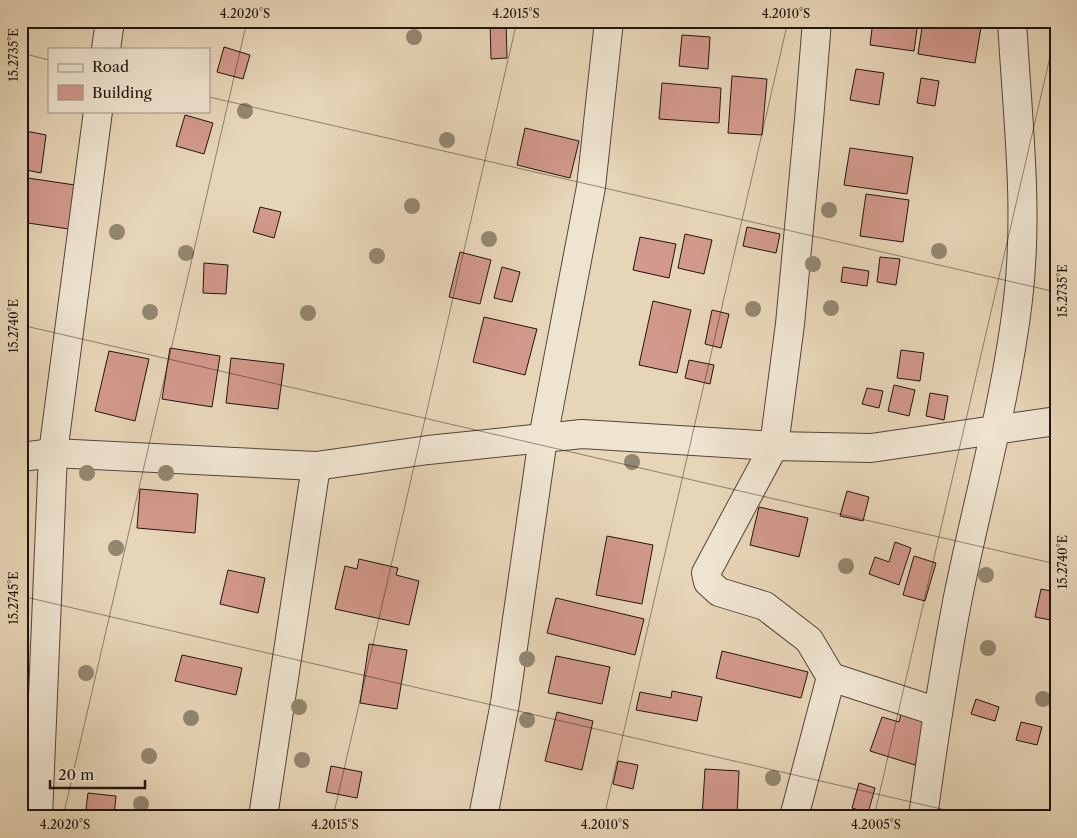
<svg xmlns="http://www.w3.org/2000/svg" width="1077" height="838" font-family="'Libre Caslon Text',serif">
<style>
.building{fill:#d3998c;stroke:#20150f}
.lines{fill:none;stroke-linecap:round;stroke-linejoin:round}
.street-casing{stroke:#524539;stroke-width:30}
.street{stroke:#efe4d0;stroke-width:28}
.tree{fill:#928770}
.ticks{fill:none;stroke:#20150f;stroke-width:1;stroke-opacity:0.45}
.neatline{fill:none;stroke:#20150f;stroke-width:2}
.ticks-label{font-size:12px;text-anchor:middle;fill:#20150f}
</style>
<rect width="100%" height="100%" fill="#e7d5b7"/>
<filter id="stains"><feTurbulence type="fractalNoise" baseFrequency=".004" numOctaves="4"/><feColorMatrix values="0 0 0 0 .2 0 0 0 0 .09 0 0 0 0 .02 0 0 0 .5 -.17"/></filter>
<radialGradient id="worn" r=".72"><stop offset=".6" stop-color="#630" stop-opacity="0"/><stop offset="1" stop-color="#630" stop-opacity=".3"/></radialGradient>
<g class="building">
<path d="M26 21H60L59 28Z"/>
<path d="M280 21H313V24L280 23Z"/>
<path d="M490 21H506L507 58 491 59Z"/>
<path d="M873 21H918L914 51 870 45Z"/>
<path d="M923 21H982L975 63 918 54Z"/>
<path d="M682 35 710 37 708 69 679 66Z"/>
<path d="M224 47 250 55 243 79 217 72Z"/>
<path d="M856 69 884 73 879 105 850 100Z"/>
<path d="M732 76 767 79 762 135 728 133Z"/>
<path d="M921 78 939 81 935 106 917 103Z"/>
<path d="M662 83 721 88 719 123 659 119Z"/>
<path d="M185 115 213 123 204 154 176 146Z"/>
<path d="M525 128 579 141 570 178 517 165Z"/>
<path d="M21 130 46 135 41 173 21 169Z"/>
<path d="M850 148 913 157 907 194 844 185Z"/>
<path d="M21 177 75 185 69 229 21 222Z"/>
<path d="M866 194 909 200 903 242 860 236Z"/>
<path d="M260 207 281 212 274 238 253 232Z"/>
<path d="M747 227 780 234 776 253 743 246Z"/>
<path d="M685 234 712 240 704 274 678 268Z"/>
<path d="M640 237 676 244 669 278 633 270Z"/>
<path d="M460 252 491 260 480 304 449 297Z"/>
<path d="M880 257 900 259 896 285 877 282Z"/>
<path d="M204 263 228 265 226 294 203 293Z"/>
<path d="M502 267 520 272 512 302 494 298Z"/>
<path d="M843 267 869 271 867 286 841 282Z"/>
<path d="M1056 278V304L1050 303Z"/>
<path d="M653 301 691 310 677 373 639 365Z"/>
<path d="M712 310 729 314 721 348 705 344Z"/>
<path d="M484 317 537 329 525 375 473 362Z"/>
<path d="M170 348 220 356 212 407 162 399Z"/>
<path d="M901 350 924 353 920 381 897 378Z"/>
<path d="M109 351 149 359 135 421 95 411Z"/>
<path d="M231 358 284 364 278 409 226 403Z"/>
<path d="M689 360 714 365 710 384 685 378Z"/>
<path d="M894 385 915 390 909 416 888 411Z"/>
<path d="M867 388 883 391 879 408 862 404Z"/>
<path d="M930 393 948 396 944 420 926 416Z"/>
<path d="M140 489 198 494 195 533 137 528Z"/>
<path d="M847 491 869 497 863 521 840 516Z"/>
<path d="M759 507 808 518 799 557 750 545Z"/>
<path d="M607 536 653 545 642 604 596 595Z"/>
<path d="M895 542 911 548 899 585 869 574 875 557 889 562Z"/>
<path d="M914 556 936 563 925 601 903 595Z"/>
<path d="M359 559 398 568 396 575 419 581 409 625 335 609 345 566 357 569Z"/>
<path d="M228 570 265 578 258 613 220 604Z"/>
<path d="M1041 589 1056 592V621L1035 617Z"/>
<path d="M556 598 644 619 635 655 547 633Z"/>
<path d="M369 644 407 650 397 709 360 703Z"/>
<path d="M722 651 808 672 801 698 716 678Z"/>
<path d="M182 655 242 668 236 695 175 681Z"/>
<path d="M556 656 610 667 602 704 548 693Z"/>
<path d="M672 691 702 697 697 721 636 710 640 692 671 698Z"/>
<path d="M976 699 999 707 995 721 971 714Z"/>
<path d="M557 712 593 721 582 770 545 761Z"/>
<path d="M901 714 928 723 915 765 870 751 882 717 899 722Z"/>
<path d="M1021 722 1042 727 1037 745 1016 740Z"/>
<path d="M618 761 638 765 633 789 613 784Z"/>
<path d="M331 766 362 772 357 798 326 792Z"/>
<path d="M705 769 739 771 737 817H702Z"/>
<path d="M859 783 875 788 868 813 852 808Z"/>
<path d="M88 793 116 796 114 817H85Z"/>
</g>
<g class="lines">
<defs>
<g id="street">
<path d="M817 21 809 120 790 324 774 446 706 573 708 582 719 592 765 606 809 640 831 677 938 712"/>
<path d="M106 49 110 21"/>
<path d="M21 457 53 453 316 466 428 450 582 434 774 446 871 448 1056 421"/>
<path d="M38 817 53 453 98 111"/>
<path d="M263 817 316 466"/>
<path d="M483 817 505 703 543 438 591 187 609 21"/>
<path d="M794 817 831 677"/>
<path d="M923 817C933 743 944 670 958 597 978 498 1006 401 1018 300 1029 208 1017 113 1012 21"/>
</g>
</defs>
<use href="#street" class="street-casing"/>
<use href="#street" class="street"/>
</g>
<g class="tree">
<circle cx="414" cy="37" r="8"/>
<circle cx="245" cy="111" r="8"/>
<circle cx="447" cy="140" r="8"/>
<circle cx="412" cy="206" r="8"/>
<circle cx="829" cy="210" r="8"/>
<circle cx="117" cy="232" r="8"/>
<circle cx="489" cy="239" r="8"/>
<circle cx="939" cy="251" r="8"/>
<circle cx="186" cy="253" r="8"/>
<circle cx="377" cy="256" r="8"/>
<circle cx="813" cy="264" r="8"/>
<circle cx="831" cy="308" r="8"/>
<circle cx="753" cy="309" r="8"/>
<circle cx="150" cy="312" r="8"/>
<circle cx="308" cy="313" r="8"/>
<circle cx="632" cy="462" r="8"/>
<circle cx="87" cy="473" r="8"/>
<circle cx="166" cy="473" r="8"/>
<circle cx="116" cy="548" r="8"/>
<circle cx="846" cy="566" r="8"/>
<circle cx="986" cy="575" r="8"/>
<circle cx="988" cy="648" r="8"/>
<circle cx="527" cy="659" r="8"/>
<circle cx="86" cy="673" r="8"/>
<circle cx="1043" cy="699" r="8"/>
<circle cx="299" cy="707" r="8"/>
<circle cx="191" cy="718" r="8"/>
<circle cx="527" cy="720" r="8"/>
<circle cx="149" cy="756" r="8"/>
<circle cx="302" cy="760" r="8"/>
<circle cx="773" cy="778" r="8"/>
<circle cx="141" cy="804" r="8"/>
</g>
<path class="ticks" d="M21 53 49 60M209 97 1056 292M21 325 1056 564M21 596 976 817M63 817 247 21M333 817 517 21M604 817 788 21M874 817 1056 31"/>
<rect width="1077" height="838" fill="none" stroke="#e7d5b7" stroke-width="55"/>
<rect x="48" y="48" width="162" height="65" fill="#efe4d0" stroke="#9c9183"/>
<rect x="58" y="64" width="25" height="8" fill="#efe4d0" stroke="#9c9183"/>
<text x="92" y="72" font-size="15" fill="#20150f">Road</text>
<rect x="58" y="85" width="25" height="15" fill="#d3998c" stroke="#9c9183"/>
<text x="92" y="98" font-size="15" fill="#20150f">Building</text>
<path d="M50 780v8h95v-8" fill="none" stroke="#20150f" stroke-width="2.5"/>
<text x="58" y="780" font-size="15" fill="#20150f" stroke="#efe4d0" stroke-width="4" paint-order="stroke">20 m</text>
<rect x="28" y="28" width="1022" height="782" class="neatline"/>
<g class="ticks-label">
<text x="245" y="18">4.2020°S</text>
<text x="516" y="18">4.2015°S</text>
<text x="786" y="18">4.2010°S</text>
<text transform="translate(14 55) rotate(-90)" y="4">15.2735°E</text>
<text transform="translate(1063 291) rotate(-90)" y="4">15.2735°E</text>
<text transform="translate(14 326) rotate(-90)" y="4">15.2740°E</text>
<text transform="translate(1063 562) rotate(-90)" y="4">15.2740°E</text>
<text transform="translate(14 598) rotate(-90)" y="4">15.2745°E</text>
<text x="65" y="829">4.2020°S</text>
<text x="335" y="829">4.2015°S</text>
<text x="605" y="829">4.2010°S</text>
<text x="876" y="829">4.2005°S</text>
</g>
<rect width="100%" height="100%" filter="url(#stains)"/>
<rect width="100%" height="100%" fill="url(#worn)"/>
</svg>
